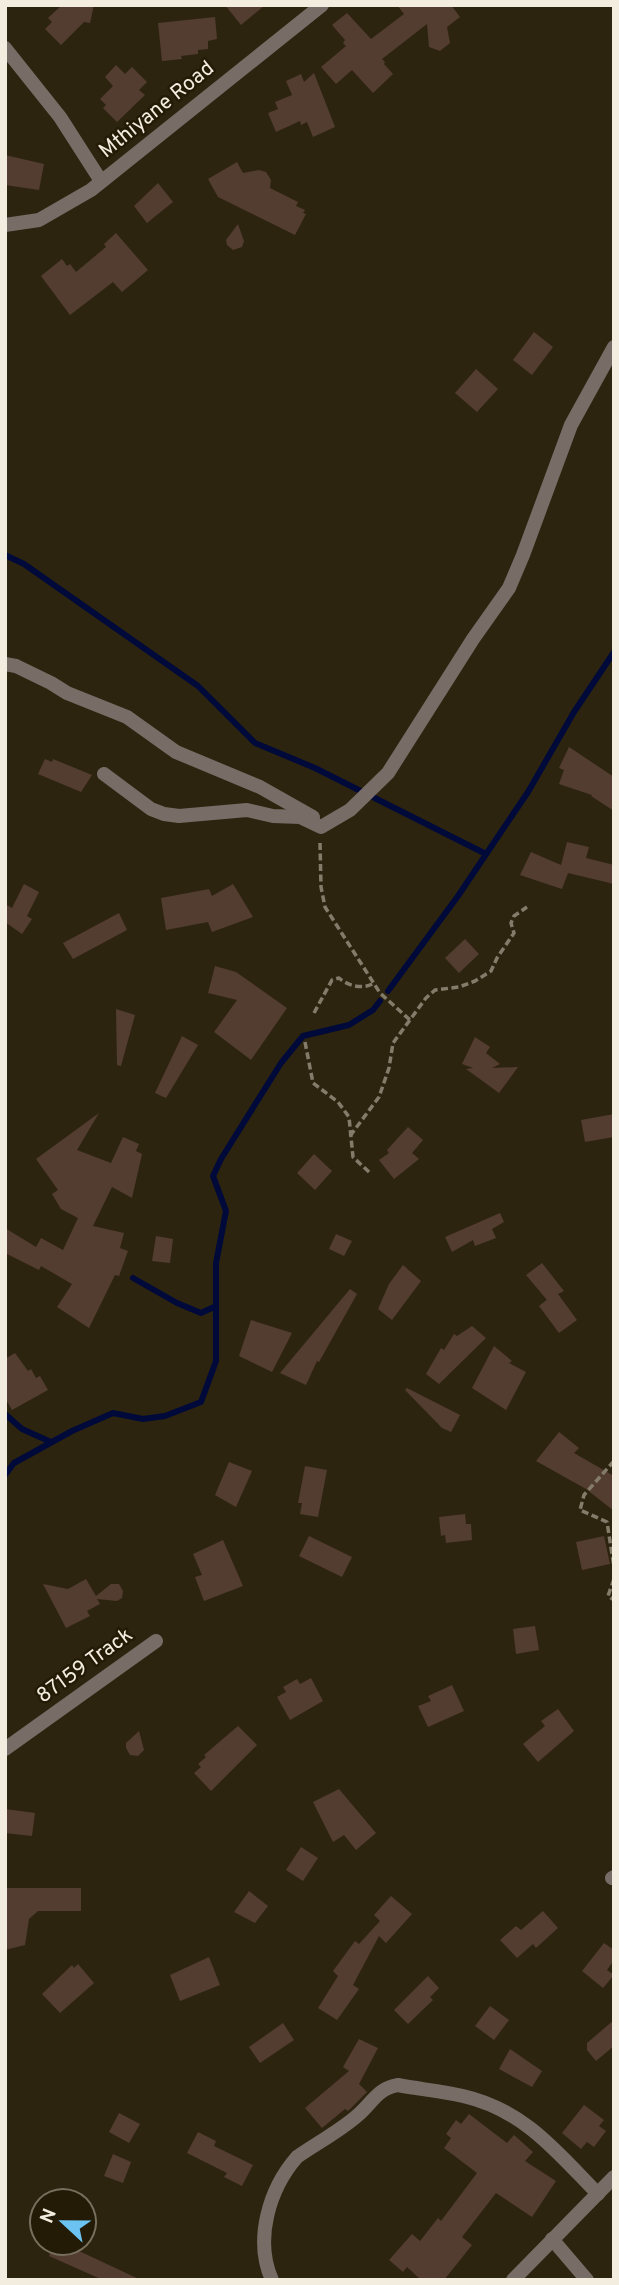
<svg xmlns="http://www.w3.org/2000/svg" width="619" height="2285" font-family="Overpass,sans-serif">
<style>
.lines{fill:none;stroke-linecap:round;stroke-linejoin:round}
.stream{stroke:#000a3a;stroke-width:6}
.building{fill:#533c30}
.path{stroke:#847c6b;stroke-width:3.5;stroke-dasharray:7 3.5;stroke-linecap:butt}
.minor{stroke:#786c67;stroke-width:14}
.labels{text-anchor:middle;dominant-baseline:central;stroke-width:5;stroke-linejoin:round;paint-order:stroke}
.street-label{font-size:21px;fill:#f3ede0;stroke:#231b06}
</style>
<rect width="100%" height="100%" fill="#2d240f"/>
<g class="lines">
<g class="stream">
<path d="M5 555 24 564 198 686 255 743 315 768 486 854"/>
<path d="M388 991 458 896 528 792 574 712 614 652"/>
<path d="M133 1278 177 1303 201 1313 214 1307"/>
<path d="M5 1414 22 1429 51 1442"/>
<path d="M5 1475 14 1463 72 1431 113 1413 143 1419 165 1416 201 1402 216 1361V1263L226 1211 213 1176 221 1159 281 1063 303 1036 349 1025 373 1010 380 1001"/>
</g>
</g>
<g class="building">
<path d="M62 5H94L90 23 84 22 61 45 45 29 52 22 48 18Z"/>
<path d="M225 5H265L241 25Z"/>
<path d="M397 5H451L460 17 447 27 450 43 440 51 429 47 427 24 382 59 385 62 384 64 393 74 373 93 352 70 336 84 321 67 346 46 343 43 345 40 332 25 347 13 371 39 404 14Z"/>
<path d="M215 17 217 39 208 41V49L198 50V54L181 56 182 59 162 61 158 23Z"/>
<path d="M116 65 125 74 132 67 147 82 139 90 145 95 117 122 103 108 106 105 100 99 113 86 105 77Z"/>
<path d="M314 73 335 127 313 137 307 122 301 125 300 121 276 132 268 113 278 109 275 102 292 95 286 81 301 74 304 82Z"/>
<path d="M5 155 44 164 39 190 5 185Z"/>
<path d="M237 162 243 173 259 170 266 172 271 180 270 188 298 202 296 206 305 210 303 213 306 214 295 235 218 197 208 179Z"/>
<path d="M158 183 173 202 147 223 134 206Z"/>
<path d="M238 224 244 241 242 247 233 250 227 245 226 240Z"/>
<path d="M116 233 148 270 122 292 113 282 70 315 41 276 62 259 67 266 70 264 76 272 106 247 104 244Z"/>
<path d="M534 332 553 347 532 375 513 360Z"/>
<path d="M476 369 498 389 477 412 455 393Z"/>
<path d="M569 747 614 777V811L591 796 592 795 559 784 564 770 559 768Z"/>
<path d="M45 759 52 762 53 759 92 775 81 792 38 774Z"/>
<path d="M567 842 589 847 586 858 614 865V884L568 873 562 889 520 875 531 852 561 865Z"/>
<path d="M24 884 39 892 27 916 32 919 22 934 5 922V904L12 908Z"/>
<path d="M233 884 253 917 212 932 208 922 166 930 161 898 209 889 212 896Z"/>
<path d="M119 913 127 930 73 959 63 943Z"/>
<path d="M465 939 479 954 459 973 445 958Z"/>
<path d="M215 966 236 972 287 1008 251 1060 214 1032 237 1000 208 993Z"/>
<path d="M116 1009 135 1015 121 1066 117 1065Z"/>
<path d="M182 1036 198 1045 166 1098 155 1093Z"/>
<path d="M475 1037 490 1047 486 1053 500 1064 492 1068 518 1067 499 1093 466 1069 473 1068 462 1064Z"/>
<path d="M99 1113 77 1150 111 1163 123 1137 139 1144 136 1151 142 1154 132 1198 112 1187 93 1226 124 1233 120 1248 128 1251 119 1276 115 1275 89 1328 57 1307 72 1284 41 1266 39 1270 5 1253V1228L36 1247 41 1238 63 1250 78 1218 61 1209 52 1194 58 1190 36 1159Z"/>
<path d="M614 1114V1137L585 1142 581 1120Z"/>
<path d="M408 1127 423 1140 412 1153 419 1159 394 1179 379 1160 389 1153 387 1150Z"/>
<path d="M314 1154 332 1171 315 1190 297 1173Z"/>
<path d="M500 1213 504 1222 492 1229 496 1238 475 1246 473 1240 452 1252 445 1237Z"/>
<path d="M336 1234 352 1241 344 1256 329 1249Z"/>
<path d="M156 1236 173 1239 170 1263 152 1261Z"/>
<path d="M542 1263 564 1291 558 1294 577 1320 559 1333 539 1306 549 1298 547 1300 526 1275Z"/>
<path d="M403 1265 421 1281 392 1320 378 1309 389 1284Z"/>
<path d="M350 1289 357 1294 319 1362 317 1361 306 1385 280 1373Z"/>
<path d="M251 1320 292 1333 272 1372 239 1356Z"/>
<path d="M472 1326 486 1338 439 1384 426 1374 441 1348 444 1350 454 1334 457 1336Z"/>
<path d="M494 1346 512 1361 509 1363 526 1372 506 1410 472 1388Z"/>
<path d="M15 1353 28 1371 31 1369 36 1378 40 1376 48 1390 12 1410 5 1398V1359Z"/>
<path d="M407 1388 460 1415 451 1432 442 1428 405 1390Z"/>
<path d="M559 1432 579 1448 574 1453 614 1476V1511L586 1489 536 1461Z"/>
<path d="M229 1462 252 1471 236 1507 215 1495Z"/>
<path d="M305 1466 327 1470 318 1517 300 1514 302 1503H298Z"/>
<path d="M465 1514 466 1524H471L472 1540 446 1543 445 1535 441 1536 439 1517Z"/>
<path d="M309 1536 352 1557 342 1577 299 1556Z"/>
<path d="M604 1536 610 1564 582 1570 576 1542Z"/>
<path d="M223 1540 243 1586 204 1601 195 1577 202 1575 193 1554Z"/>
<path d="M86 1579 96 1596 111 1584H119L123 1591 122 1598 117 1601 97 1599 100 1604 87 1611 90 1616 66 1628 43 1584 68 1589Z"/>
<path d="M535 1626 539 1650 516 1654 513 1629Z"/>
<path d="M311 1678 323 1701 290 1720 277 1697 286 1692 283 1687 297 1679 300 1684Z"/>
<path d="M452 1685 464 1711 428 1727 418 1706 431 1701 428 1696Z"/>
<path d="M558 1709 574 1731 538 1762 523 1744 545 1726 541 1721Z"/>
<path d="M238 1726 257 1745 211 1791 194 1773 201 1767 198 1764 206 1757 204 1755Z"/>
<path d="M139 1731 144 1750 138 1756 130 1755 126 1748V1743Z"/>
<path d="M339 1789 376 1833 356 1850 344 1835 333 1842 313 1802Z"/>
<path d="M5 1809 35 1813 32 1836 5 1833Z"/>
<path d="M301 1847 318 1858 303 1881 286 1870Z"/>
<path d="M5 1888H81V1911H38L29 1919 25 1945 5 1950Z"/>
<path d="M249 1891 268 1906 255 1923 234 1912Z"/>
<path d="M391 1896 412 1914 386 1943 379 1936 353 1985 359 1989 337 2020 318 2008 338 1976 333 1971 355 1941 359 1944 380 1921 374 1915Z"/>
<path d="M543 1911 558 1928 536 1948 533 1944 517 1958 500 1940 516 1926 521 1930Z"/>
<path d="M604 1943 614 1950V1960L607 1970 614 1975 603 1988 582 1971Z"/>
<path d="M209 1957 220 1985 180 2001 170 1975Z"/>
<path d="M78 1964 94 1983 60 2013 42 1994 72 1965 74 1968Z"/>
<path d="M428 1976 439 1988 430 1997 433 2000 408 2024 394 2010Z"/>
<path d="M490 2006 509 2020 494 2040 475 2026Z"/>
<path d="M614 2020V2046L596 2061 587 2050V2043Z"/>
<path d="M283 2023 294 2040 260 2063 249 2047Z"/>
<path d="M359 2039 378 2048 359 2084 367 2092 348 2111 345 2109 322 2128 305 2108 349 2071 343 2067Z"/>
<path d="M510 2049 542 2071 532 2087 499 2069Z"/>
<path d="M584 2105 604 2120 599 2126 606 2131 594 2147 587 2142 581 2149 562 2133Z"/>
<path d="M119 2113 140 2124 129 2143 109 2132Z"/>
<path d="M469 2114 507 2143 514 2135 533 2152 525 2161 556 2181 532 2217 496 2193 462 2237 472 2245 444 2280H421L407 2267 403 2272 389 2260 412 2234 420 2241 438 2218 441 2221 477 2173 444 2148 451 2138 446 2134 456 2120 461 2124Z"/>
<path d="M198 2132 216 2141 214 2146 253 2165 242 2186 224 2177 227 2173 187 2153Z"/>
<path d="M113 2154 131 2162 123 2183 104 2176Z"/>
<path d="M55 2243H62L141 2280H103L49 2256Z"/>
</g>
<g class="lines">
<g class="path">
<path d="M320 843 321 887 325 907 380 993 410 1020"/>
<path d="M314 1013 332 980 339 978C348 986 363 990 374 983"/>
<path d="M305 1042 313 1083 338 1102 349 1117 353 1157 370 1173"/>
<path d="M350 1136 379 1097 389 1068 393 1043 426 998 435 990 459 987 475 981 491 971 497 958 514 933 511 923 514 916 527 907"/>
<path d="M614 1461 584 1495 580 1510 607 1522 614 1567"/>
<path d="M614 1579 608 1596 614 1600"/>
</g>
<g class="minor">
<path d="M5 48 60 117 101 181"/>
<path d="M5 225 39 220 91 190 322 5"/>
<path d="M5 664 16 666 51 683 67 693 127 717 176 752 260 787 313 817"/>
<path d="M104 774 151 809 164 814 179 816 247 810 273 816 300 817 321 827 350 810 388 773 473 639 509 588 523 555 571 425 614 347"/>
<path d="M5 1749 156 1641"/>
<path d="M612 1878 614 1877"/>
<path d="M552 2239 587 2280"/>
<path d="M272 2280C254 2240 269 2189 297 2157 317 2143 340 2131 358 2115 372 2103 378 2088 398 2085 419 2089 441 2091 463 2096 524 2110 556 2151 598 2194"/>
<path d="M513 2280 614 2177"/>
</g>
</g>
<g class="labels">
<g class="street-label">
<text transform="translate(157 110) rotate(-39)">Mthiyane Road</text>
<text transform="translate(85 1666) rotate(-36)">87159 Track</text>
</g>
</g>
<rect width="619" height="2285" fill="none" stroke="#f3ede0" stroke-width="14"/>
<g transform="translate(63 2222) rotate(292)"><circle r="33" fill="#231b06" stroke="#766f5d" stroke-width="2"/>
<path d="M0-5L12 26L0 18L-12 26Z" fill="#6bc3f2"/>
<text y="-10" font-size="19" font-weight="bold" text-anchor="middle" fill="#f3ede0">N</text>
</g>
</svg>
